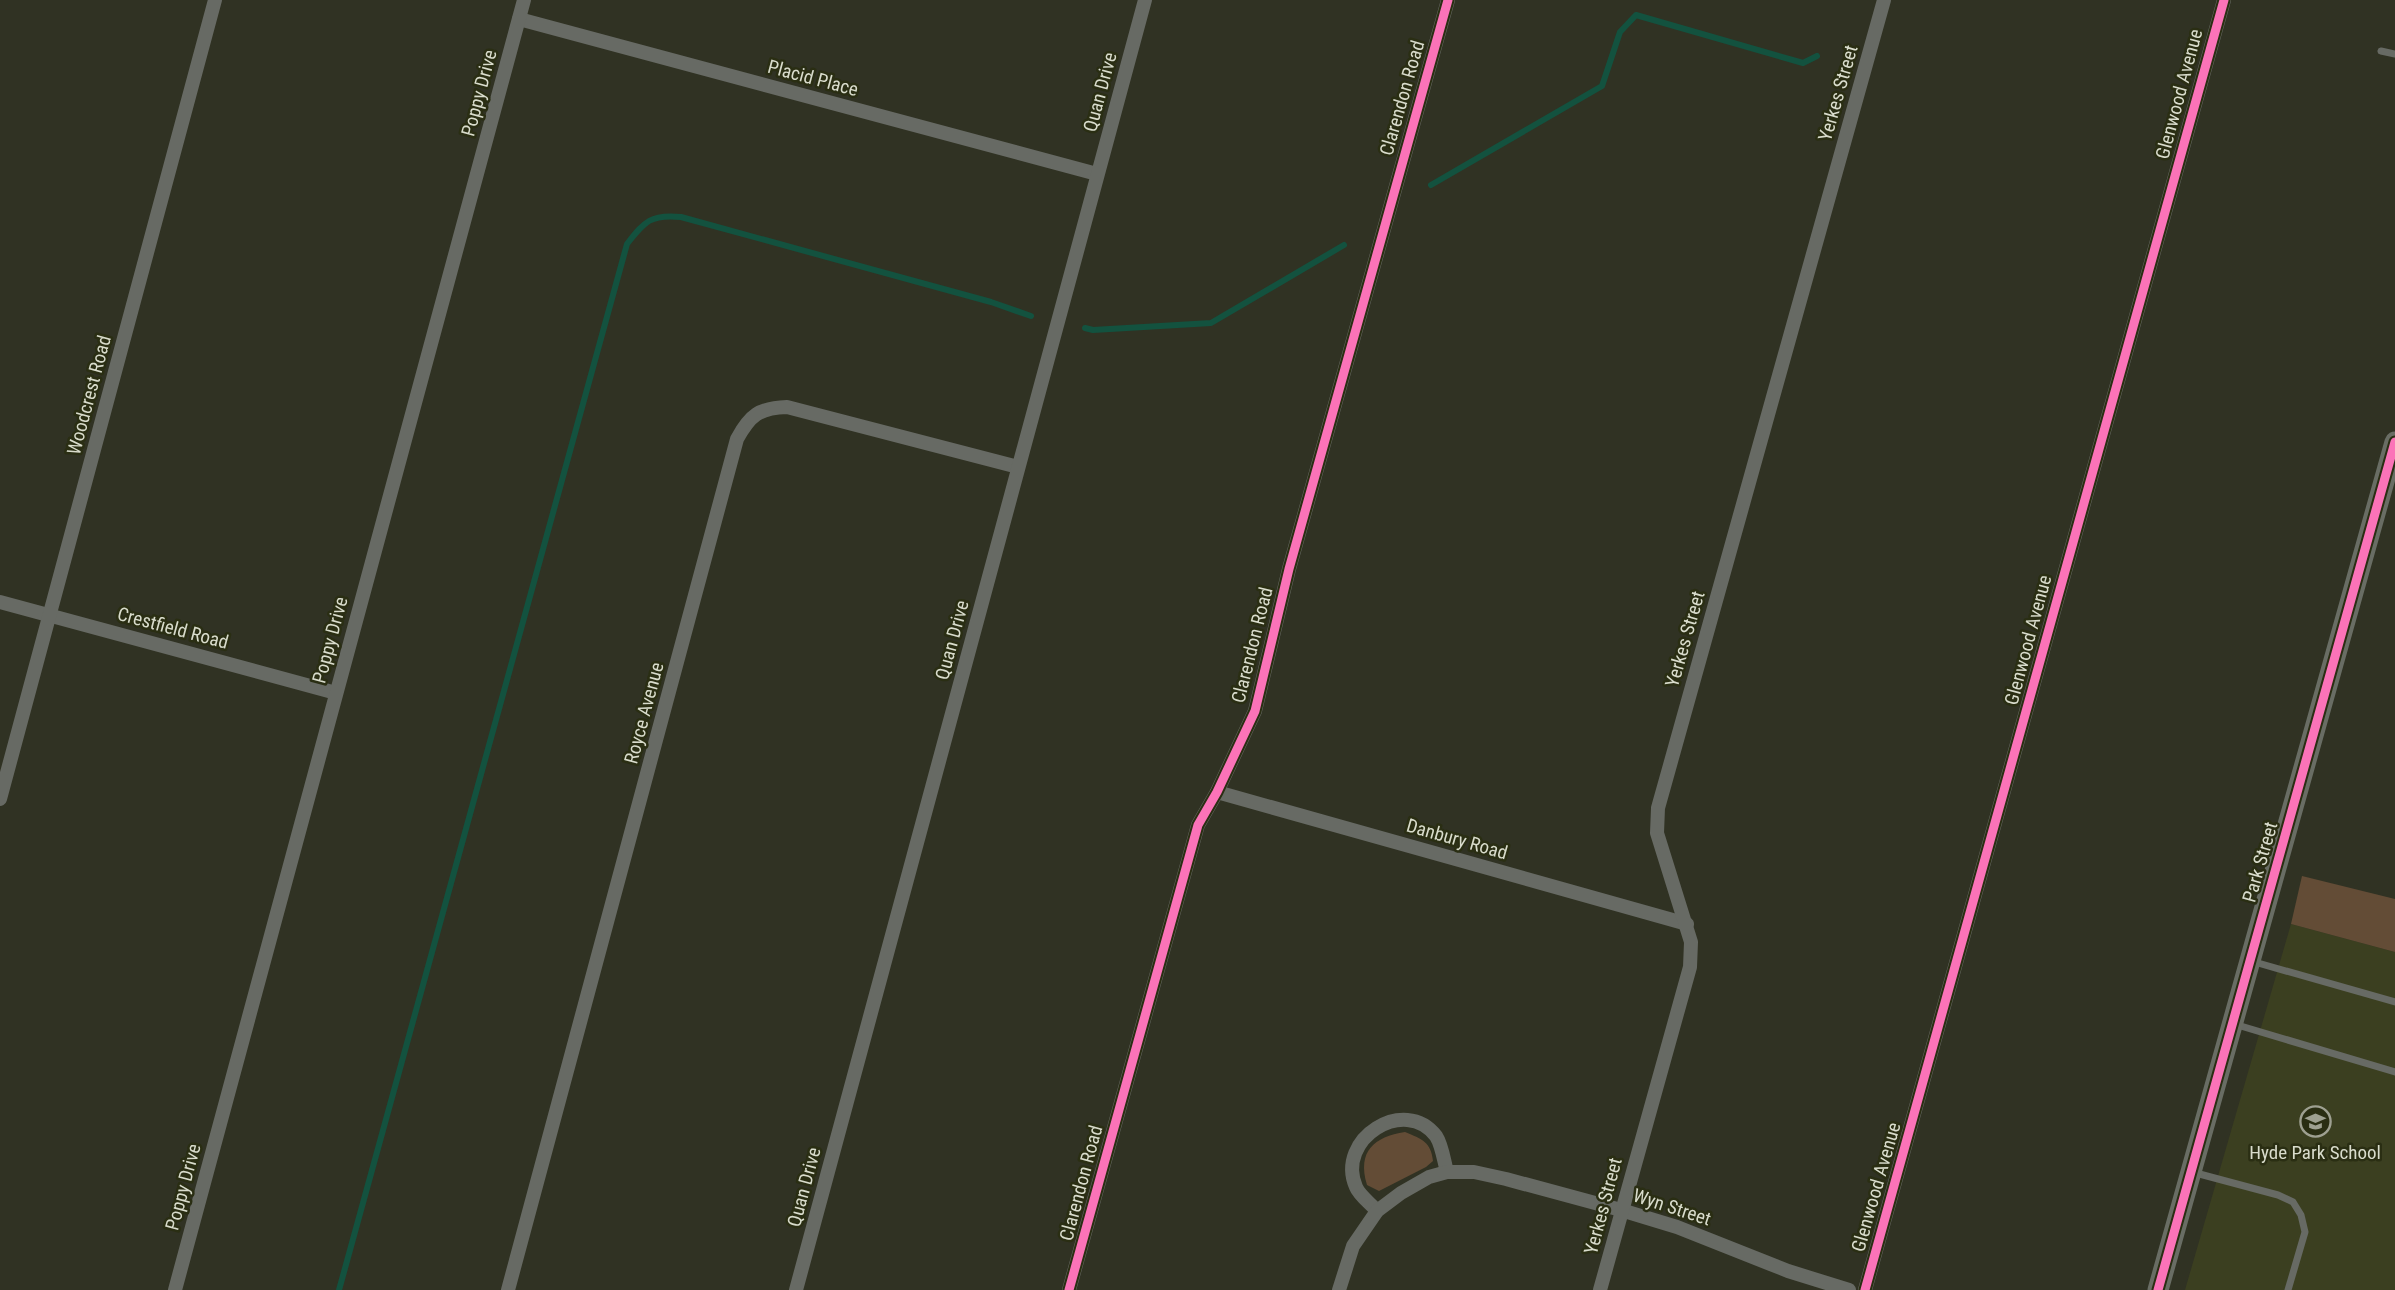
<svg xmlns="http://www.w3.org/2000/svg" width="2395" height="1290" font-family="'Roboto Condensed',sans-serif">
<style>
.built{fill:#3b3f20}
.green{fill:#634c36}
.lines{fill:none;stroke-linecap:round;stroke-linejoin:round}
.stream{stroke:#13523f;stroke-width:6}
.lane{stroke:#676a64;stroke-width:7}
.street{stroke:#676a64;stroke-width:14}
.secondary{stroke:#696d64;stroke-width:21}
.cycleway-casing{stroke:#2a2e13;stroke-width:13}
.cycleway{stroke:#fb73b8;stroke-width:9}
.labels{text-anchor:middle;dominant-baseline:central;stroke-width:5;stroke-linejoin:round;paint-order:stroke}
.street-label{font-size:19px;fill:#d9dccc;stroke:#2a2e13}
.poi-label{font-size:19px;fill:#d9dccc;stroke:#2a2e13}
</style>
<rect width="100%" height="100%" fill="#303223"/>
<path class="built" d="M2291 924 2395 952V1290H2185Z"/>
<g class="green">
<path d="M2302 876 2395 899V952L2291 924Z"/>
<path d="M1405 1132C1422 1139 1431 1142 1433 1161L1426 1167 1379 1191 1367 1185C1357 1151 1374 1137 1405 1132Z"/>
</g>
<g class="lines">
<g class="stream">
<path d="M1431 185 1602 86 1620 32 1636 15 1803 63 1817 56"/>
<path d="M1085 328 1093 330 1211 323 1344 245"/>
<path d="M339 1290 627 244C645 221 651 214 681 217L991 302 1031 316"/>
</g>
<g class="lane">
<path d="M2381 51 2395 54"/>
<path d="M2251 961 2395 1002"/>
<path d="M2234 1024 2395 1072"/>
<path d="M2192 1172 2278 1195 2293 1202 2301 1215 2305 1232 2288 1290"/>
</g>
<g class="street">
<path d="M519 19 1097 174"/>
<path d="M0 602 336 693"/>
<path d="M1217 792 1687 924"/>
<path d="M0 799 215 0"/>
<path d="M1377 1211C1371 1204 1359 1195 1356 1187 1335 1139 1405 1095 1436 1136 1442 1145 1444 1161 1447 1172"/>
<path d="M175 1290 524 0"/>
<path d="M508 1290 737 439C750 415 759 408 787 407L1018 467"/>
<path d="M796 1290 1145 0"/>
<path d="M1069 1290 1198 825 1217 792 1255 711 1289 569 1448 0"/>
<path d="M1339 1290 1353 1246 1377 1211 1401 1193 1429 1177 1447 1172H1474L1506 1179 1621 1210 1677 1227 1788 1271 1849 1290"/>
<path d="M1600 1290 1690 967 1691 942 1657 833 1658 808 1884 0"/>
<path d="M1865 1290 2224 0"/>
</g>
<path class="secondary" d="M2158 1290 2395 442"/>
<defs>
<g id="cycleway">
<path d="M1069 1290 1198 825 1217 792 1255 711 1289 569 1448 0"/>
<path d="M1865 1290 2224 0"/>
<path d="M2158 1290 2395 442"/>
</g>
</defs>
<use href="#cycleway" class="cycleway-casing"/>
<use href="#cycleway" class="cycleway"/>
</g>
<defs>
<symbol id="school-ring" viewBox="-11 -11 22 22"><circle r="9.5" fill="#2a2e13" stroke="#9ea091" stroke-width="1.5"/><path d="M0-5L7-2L0 1L-7-2ZM-4 1L0 2.5L4 1V4Q0 6-4 4Z" fill="#9ea091"/></symbol>
</defs>
<g fill-rule="evenodd">
<use href="#school-ring" x="2298" y="1104" width="35" height="35"/>
</g>
<g class="labels">
<g class="street-label">
<text transform="translate(813 78) rotate(15)">Placid Place</text>
<text transform="translate(1100 92) rotate(-75)">Quan Drive</text>
<text transform="translate(479 93) rotate(-75)">Poppy Drive</text>
<text transform="translate(1838 93) rotate(-74)">Yerkes Street</text>
<text transform="translate(2179 94) rotate(-75)">Glenwood Avenue</text>
<text transform="translate(1402 98) rotate(-74)">Clarendon Road</text>
<text transform="translate(89 395) rotate(-75)">Woodcrest Road</text>
<text transform="translate(173 628) rotate(15)">Crestfield Road</text>
<text transform="translate(1685 639) rotate(-74)">Yerkes Street</text>
<text transform="translate(330 640) rotate(-75)">Poppy Drive</text>
<text transform="translate(952 640) rotate(-75)">Quan Drive</text>
<text transform="translate(2028 640) rotate(-75)">Glenwood Avenue</text>
<text transform="translate(1252 645) rotate(-76)">Clarendon Road</text>
<text transform="translate(644 713) rotate(-75)">Royce Avenue</text>
<text transform="translate(1457 839) rotate(16)">Danbury Road</text>
<text transform="translate(2260 862) rotate(-74)">Park Street</text>
<text transform="translate(1081 1183) rotate(-75)">Clarendon Road</text>
<text transform="translate(183 1187) rotate(-75)">Poppy Drive</text>
<text transform="translate(804 1187) rotate(-75)">Quan Drive</text>
<text transform="translate(1876 1187) rotate(-74)">Glenwood Avenue</text>
<text transform="translate(1603 1206) rotate(-75)">Yerkes Street</text>
<text transform="translate(1672 1207) rotate(18)">Wyn Street</text>
</g>
<g class="poi-label">
<text x="2315" y="1152">Hyde Park School</text>
</g>
</g>
</svg>
